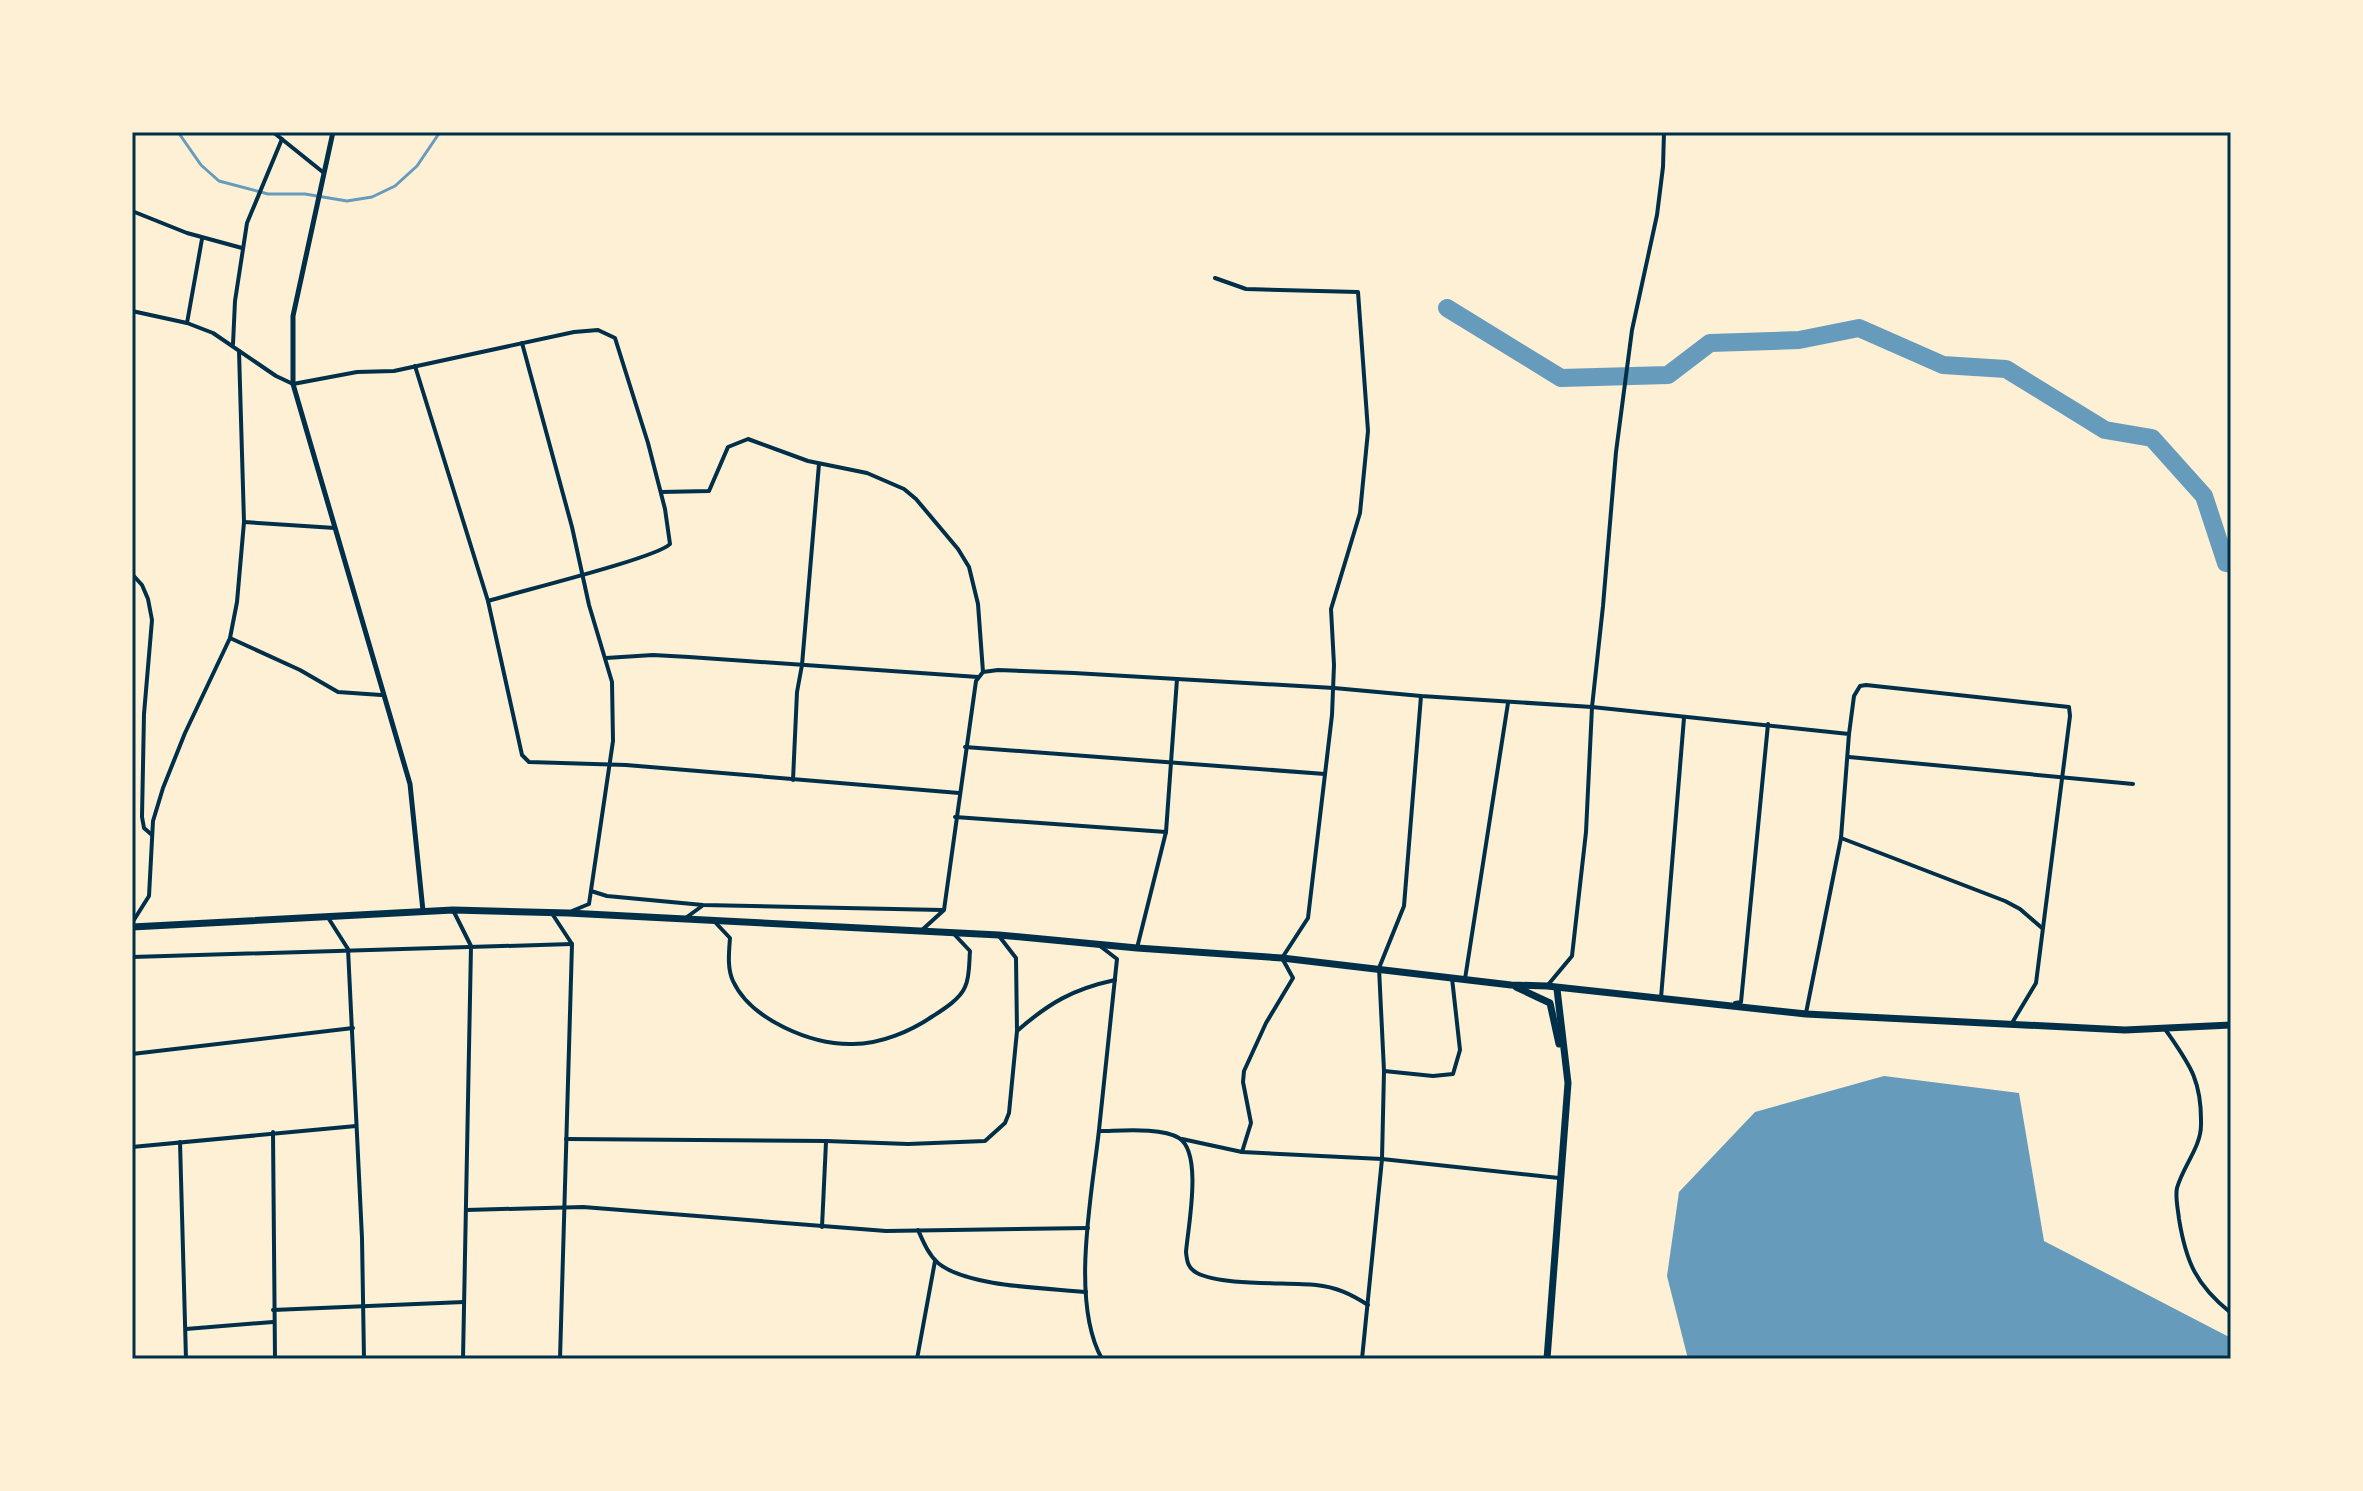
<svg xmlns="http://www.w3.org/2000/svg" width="2363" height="1491" font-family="'Work Sans',sans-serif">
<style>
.water{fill:#669bbc}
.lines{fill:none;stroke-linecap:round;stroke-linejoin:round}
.stream{stroke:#669bbc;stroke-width:3}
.river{stroke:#669bbc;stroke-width:18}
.minor{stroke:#003049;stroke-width:4}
.tertiary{stroke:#003049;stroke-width:5}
.trunk{stroke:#003049;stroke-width:7}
.neatline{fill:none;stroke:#003049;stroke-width:3}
</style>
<rect width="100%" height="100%" fill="#fdf0d5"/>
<path class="water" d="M1884 1076 2019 1093 2044 1241 2231 1338V1359H1688L1667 1276 1679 1192 1755 1112Z"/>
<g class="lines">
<path class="stream" d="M178 132 201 165 219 181 268 194H305L347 201 372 197 395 186 417 166 440 132"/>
<path class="river" d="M1447 308 1561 378 1668 375 1710 343 1799 340 1859 328 1943 365 2006 369 2105 430 2152 438 2204 496 2226 563 2231 564"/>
<g class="minor">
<path d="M273 132 324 173"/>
<path d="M132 211 187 233 242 248"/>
<path d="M1215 278 1246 289 1358 292 1368 431 1360 513 1331 609 1334 665 1332 715 1308 918 1282 958 1293 978 1266 1023 1244 1071 1243 1082 1251 1123 1242 1152"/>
<path d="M132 311 187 323 213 333 276 376 293 384 357 372 394 371 574 332 598 330 615 338 648 443 665 509 670 544C657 558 517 592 488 601"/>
<path d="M187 323 202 239"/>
<path d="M522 343 572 527 589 605 612 682 613 741 589 904 572 911"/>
<path d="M233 344 235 301 247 223 282 139"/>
<path d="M415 366 488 601 522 755 529 762 626 765 959 793"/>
<path d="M661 492 709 491 728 447 748 439 808 461 867 473 904 489 916 499 958 549 969 567 978 604 983 672"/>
<path d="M244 522 335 528"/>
<path d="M132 574 142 585 148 599 152 620 144 714 142 817 144 828 152 835"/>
<path d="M230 638 300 670 338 692 381 695"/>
<path d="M606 658 653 655 689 657 978 677"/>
<path d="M1849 734 1854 696 1860 686 1866 685 2069 707 2070 716 2036 983 2012 1023"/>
<path d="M965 747 1325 774"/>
<path d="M1849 757 2133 784"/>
<path d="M793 780 797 692 802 665 819 464"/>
<path d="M955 817 1166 832"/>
<path d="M1841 838 2005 901 2020 909 2042 928"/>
<path d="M591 891 607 896 703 905 942 910"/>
<path d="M453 910 471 946 463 1359"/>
<path d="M551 912 572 944 560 1359"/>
<path d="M327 916 348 949 362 1238 364 1359"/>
<path d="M687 917 702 906"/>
<path d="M713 920 730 938C729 952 727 968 733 981 751 1020 812 1045 853 1044 881 1044 911 1031 933 1016 944 1009 960 999 965 987 970 977 969 962 970 951L953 933"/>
<path d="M132 923 149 896 153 821 163 788 185 733 230 638 237 602 244 522 239 351"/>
<path d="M922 930 944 910 976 681 983 672 998 670 1074 673 1334 688 1421 696 1592 707 1849 734 1841 838 1806 1013"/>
<path d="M1100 946 1117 959C1111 1016 1105 1073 1099 1130 1092 1194 1070 1302 1102 1359"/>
<path d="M1137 948 1166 832 1177 679"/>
<path d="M132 957 572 944"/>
<path d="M1465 979 1508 703"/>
<path d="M1547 986 1572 956 1586 832 1592 707 1603 606 1616 452 1632 330 1657 215 1663 167 1664 132"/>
<path d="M1661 998 1684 718"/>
<path d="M1735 1003 1741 1002 1768 724"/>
<path d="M2165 1029C2189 1064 2202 1079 2201 1125 2201 1147 2183 1166 2177 1188 2175 1197 2178 1209 2179 1219 2186 1262 2196 1285 2231 1313"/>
<path d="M1017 1031C1049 1003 1073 989 1115 980"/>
<path d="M132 1054 353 1028"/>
<path d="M1384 1071 1433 1076 1453 1074 1460 1050 1452 978"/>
<path d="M1099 1131C1120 1131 1161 1127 1179 1138 1203 1153 1188 1227 1186 1252 1187 1262 1188 1268 1197 1273 1222 1286 1286 1282 1316 1285 1336 1287 1351 1294 1368 1305"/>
<path d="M273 1132 275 1359"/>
<path d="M566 1139 826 1141 908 1144 985 1141 1005 1123 1009 1113 1017 1031 1016 958 999 936"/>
<path d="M1182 1139 1242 1152 1382 1159 1559 1178"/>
<path d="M180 1142 186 1359"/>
<path d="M132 1147 356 1126"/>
<path d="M466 1210 583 1207 886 1231 1088 1228"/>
<path d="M822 1227 826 1142"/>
<path d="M918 1230C923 1241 928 1254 938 1263 967 1287 1047 1288 1086 1292"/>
<path d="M273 1310 464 1302"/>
<path d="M186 1329 273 1322"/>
<path d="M917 1359 935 1261"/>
<path d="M1362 1359 1382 1159 1384 1071 1379 968 1404 906 1421 696"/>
</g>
<path class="tertiary" d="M333 132 293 316V384L410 784 423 911"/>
<g class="trunk">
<path d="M132 927 453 910 568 913 999 935 1137 948 1282 958 1511 985 1547 986 1806 1014 2125 1030 2231 1025"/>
<path d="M1516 987 1550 1003 1559 1044"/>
<path d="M1547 1359 1568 1083 1557 989"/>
</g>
</g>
<rect width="2363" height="1491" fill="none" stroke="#fdf0d5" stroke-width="268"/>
<rect x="134" y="134" width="2095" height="1223" class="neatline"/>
</svg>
